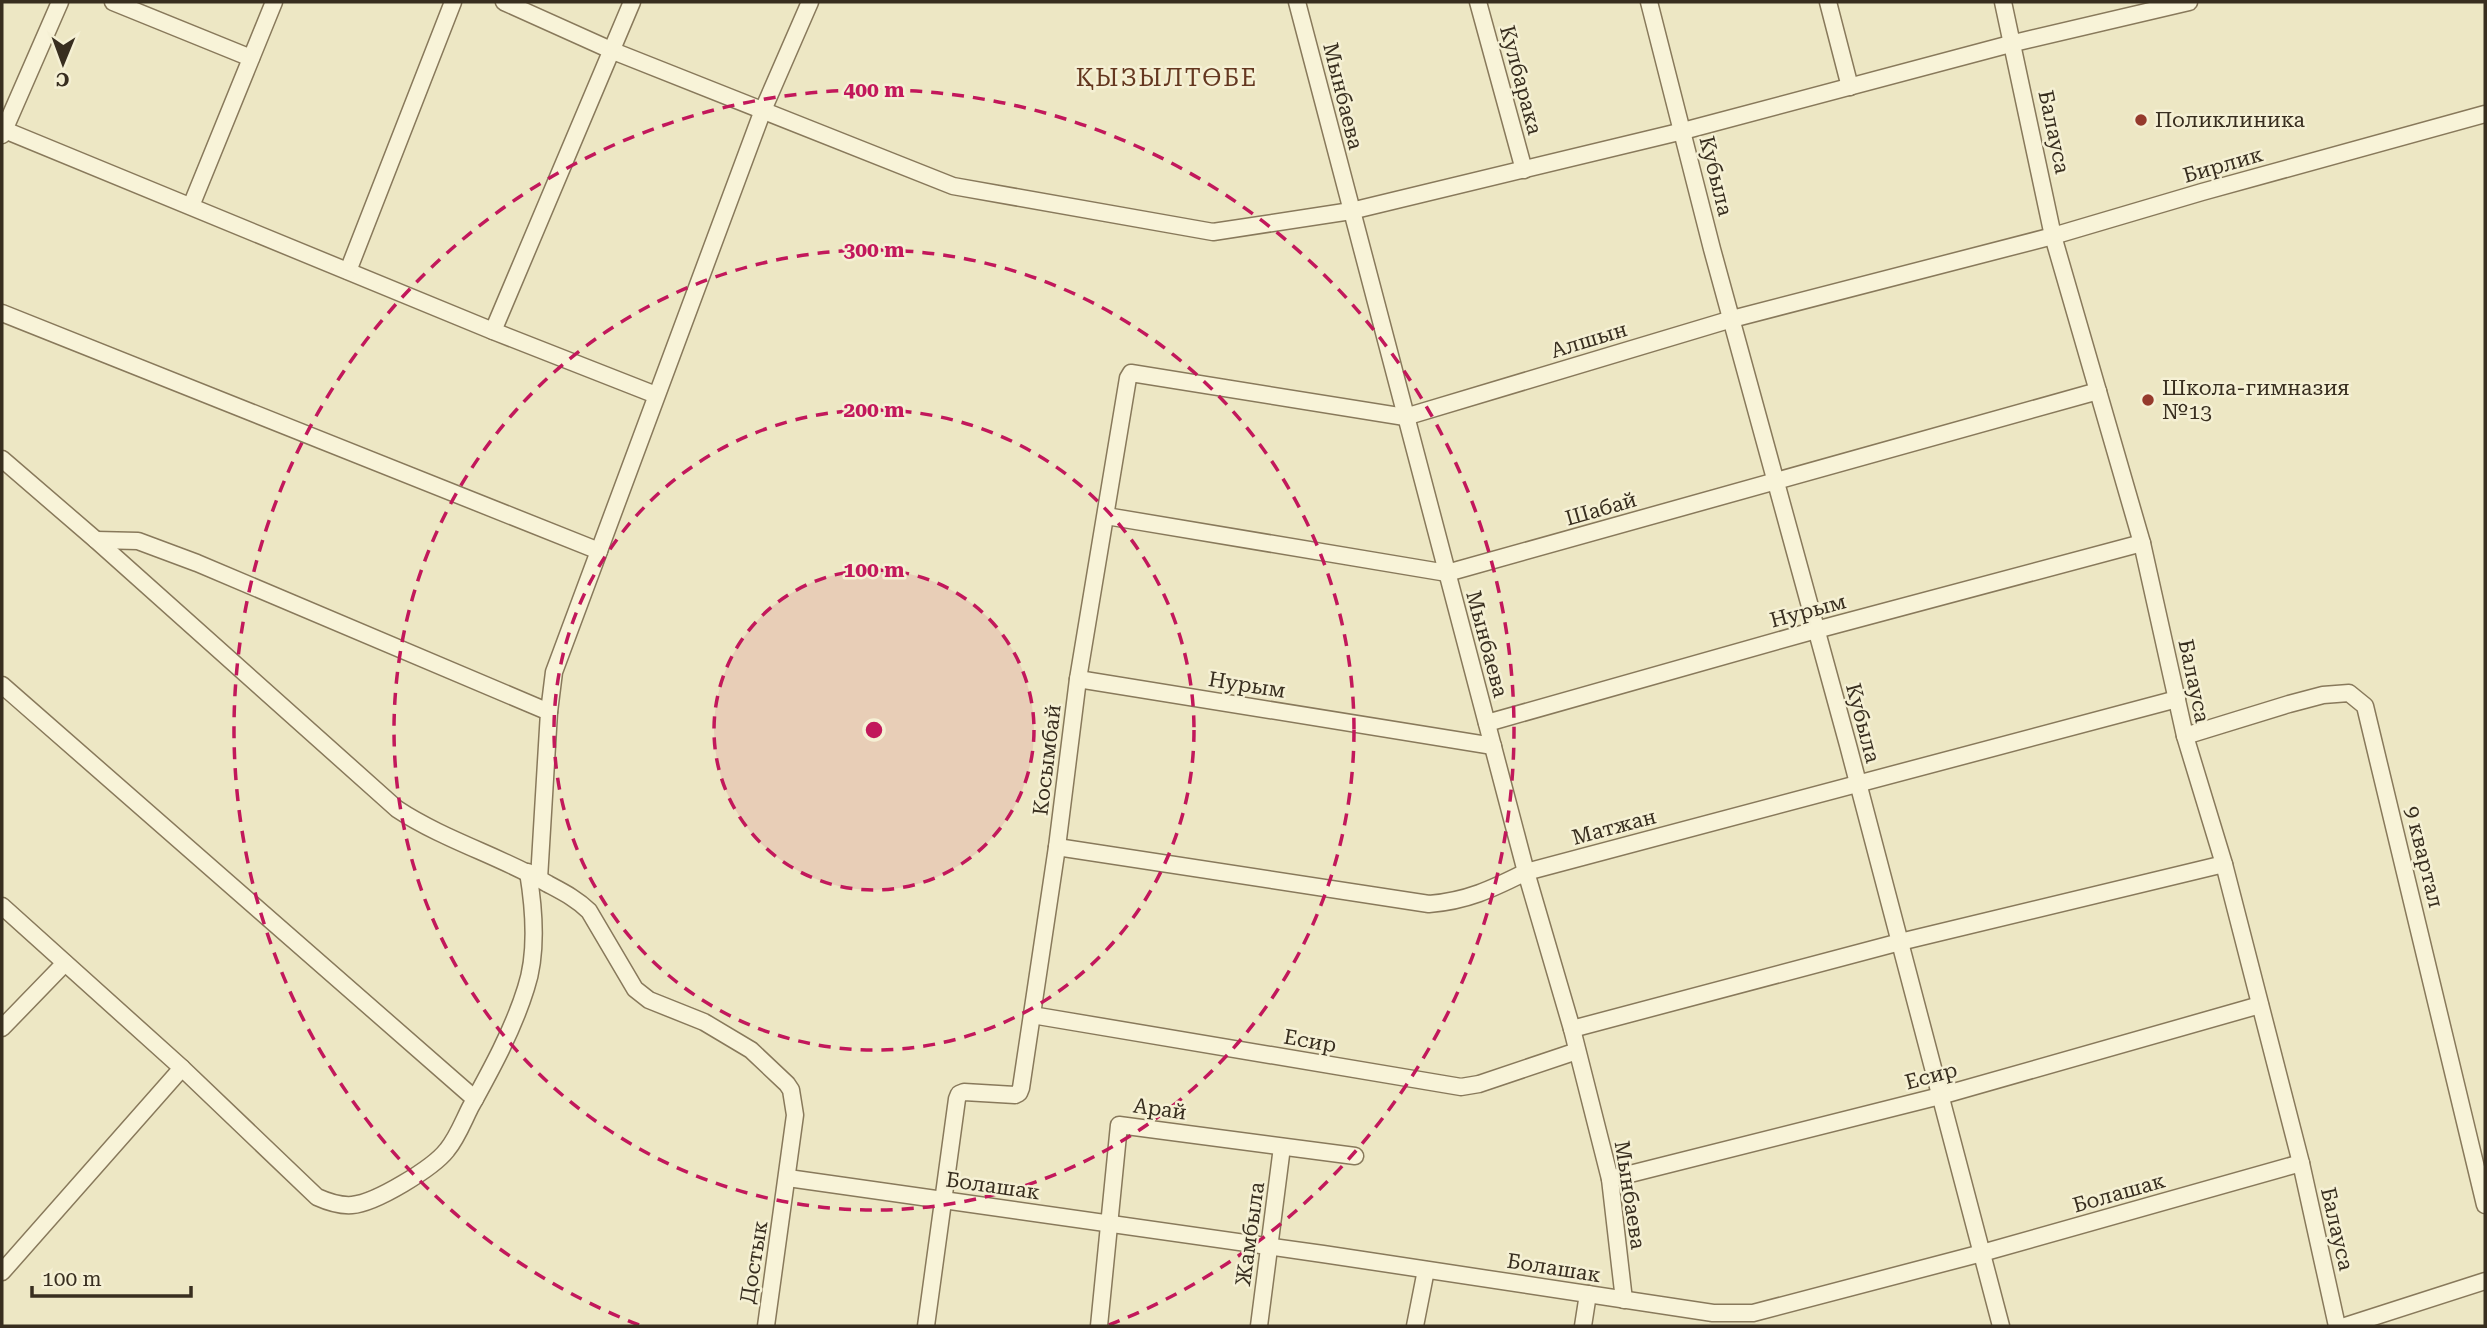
<svg xmlns="http://www.w3.org/2000/svg" width="2487" height="1328" font-family="'Roboto Serif',serif">
<style>
.lines{fill:none;stroke-linecap:round;stroke-linejoin:round}
.minor-casing{stroke:#88795b;stroke-width:19}
.minor{stroke:#f8f3d8;stroke-width:16}
.ring{fill:none;stroke:#c2185b;stroke-width:3.5;stroke-dasharray:12 9}
.poi-dot{fill:#953a2c;stroke:#f5f0d4;stroke-width:2.5}
.labels{text-anchor:middle;dominant-baseline:central;stroke-width:5;stroke-linejoin:round;paint-order:stroke}
.street-label{font-size:21px;fill:#382e1f;stroke:#f5f0d4}
.poi-label{font-size:21px;fill:#382e1f;stroke:#f5f0d4;text-anchor:start}
.quarter-label{font-size:24px;letter-spacing:2px;fill:#64371f;stroke:#f5f0d4}
.centre{fill:#c2185b;stroke:#f5f0d4;stroke-width:3.5}
.ring-label{font-size:21px;text-anchor:middle;font-weight:bold;fill:#c2185b;stroke:#f5f0d4;stroke-width:5;stroke-linejoin:round;paint-order:stroke}
</style>
<rect width="100%" height="100%" fill="#ede7c4"/>
<g class="lines">
<defs>
<g id="minor">
<path d="M113 2 251 58"/>
<path d="M504 2 613 51 953 186 1213 232 1351 211 1683 131 2014 43 2189 2"/>
<path d="M1297 2 1526 872 1572 1029 1610 1179 1624 1300"/>
<path d="M1478 2 1524 170"/>
<path d="M1649 2 1712 249 1848 745 2001 1326"/>
<path d="M1828 2 1850 87"/>
<path d="M2003 2 2053 236 2142 543 2185 736 2224 864 2301 1163 2337 1326"/>
<path d="M2 129 493 331 656 395"/>
<path d="M2 135 60 2"/>
<path d="M191 206 274 2"/>
<path d="M348 271 453 2"/>
<path d="M2 313 599 551"/>
<path d="M493 331 632 2"/>
<path d="M2 459 96 540 397 809C444 840 500 856 548 884 563 892 577 899 589 911L635 989 649 1000 704 1022 751 1050 787 1084 791 1090 795 1115 766 1326"/>
<path d="M1106 516 1447 573 2098 391"/>
<path d="M96 540 138 541 197 563 549 712 539 879"/>
<path d="M1078 679 1493 746"/>
<path d="M2 685 475 1099"/>
<path d="M549 712 554 672 599 551 763 110 810 2"/>
<path d="M1487 723 1816 630 2142 543"/>
<path d="M2185 736 2289 704 2323 695 2349 693 2365 706 2485 1205"/>
<path d="M1057 847 1429 904C1467 901 1492 889 1526 872L2177 699"/>
<path d="M2 906 182 1068 317 1197C328 1202 339 1206 352 1205 376 1203 433 1168 447 1150 457 1138 463 1122 470 1108 491 1070 513 1030 526 988 538 952 534 908 528 872"/>
<path d="M1032 1015 1461 1087 1479 1084 1577 1051"/>
<path d="M2 1028 65 963"/>
<path d="M1572 1029 1900 942 2224 864"/>
<path d="M788 1178 1323 1254 1713 1313H1753L1982 1253 2301 1163"/>
<path d="M1610 1179 1940 1096 2260 1005"/>
<path d="M2 1272 182 1068"/>
<path d="M926 1326 957 1099 959 1094 964 1092 1015 1095 1019 1093 1021 1088 1057 847 1078 679 1128 378 1131 373 1405 417 1732 319 2053 236 2202 192 2485 114"/>
<path d="M1099 1326 1119 1125 1355 1156"/>
<path d="M1259 1326 1282 1147"/>
<path d="M1415 1326 1426 1270"/>
<path d="M1583 1326 1588 1294"/>
<path d="M2345 1326 2485 1281"/>
</g>
</defs>
<use href="#minor" class="minor-casing"/>
<use href="#minor" class="minor"/>
</g>
<circle cx="874" cy="730" r="160" fill="#c2185b" fill-opacity=".12"/>
<g class="ring">
<circle cx="874" cy="730" r="160"/>
<circle cx="874" cy="730" r="320"/>
<circle cx="874" cy="730" r="480"/>
<path d="M639 1325A640 640 0 1 1 1109 1325"/>
</g>
<g class="poi-dot">
<circle cx="2141" cy="120" r="7"/>
<circle cx="2148" cy="400" r="7"/>
</g>
<g class="labels">
<g class="street-label">
<text transform="translate(1521 80) rotate(75)">Кулбарака</text>
<text transform="translate(1343 96) rotate(76)">Мынбаева</text>
<text transform="translate(2054 132) rotate(78)">Балауса</text>
<text transform="translate(2223 165) rotate(-16)">Бирлик</text>
<text transform="translate(1716 176) rotate(76)">Кубыла</text>
<text transform="translate(1589 340) rotate(-17)">Алшын</text>
<text transform="translate(1601 509) rotate(-16)">Шабай</text>
<text transform="translate(1808 611) rotate(-15)">Нурым</text>
<text transform="translate(1487 644) rotate(75)">Мынбаева</text>
<text transform="translate(2194 681) rotate(78)">Балауса</text>
<text transform="translate(1247 685) rotate(9)">Нурым</text>
<text transform="translate(1863 723) rotate(75)">Кубыла</text>
<text transform="translate(1047 760) rotate(-83)">Косымбай</text>
<text transform="translate(1614 827) rotate(-15)">Матжан</text>
<text transform="translate(2424 857) rotate(76)">9 квартал</text>
<text transform="translate(1310 1041) rotate(10)">Есир</text>
<text transform="translate(1931 1076) rotate(-15)">Есир</text>
<text transform="translate(1160 1109) rotate(8)">Арай</text>
<text transform="translate(993 1186) rotate(8)">Болашак</text>
<text transform="translate(2119 1193) rotate(-16)">Болашак</text>
<text transform="translate(1630 1195) rotate(81)">Мынбаева</text>
<text transform="translate(2337 1229) rotate(77)">Балауса</text>
<text transform="translate(1250 1234) rotate(-82)">Жамбыла</text>
<text transform="translate(754 1262) rotate(-81)">Достык</text>
<text transform="translate(1554 1268) rotate(9)">Болашак</text>
</g>
<g class="poi-label">
<text x="2155" y="120">Поликлиника</text>
<text x="2162" y="388">Школа-гимназия<tspan x="2162" dy="24">№13</tspan></text>
</g>
<g class="quarter-label">
<text x="1167" y="78">ҚЫЗЫЛТӨБЕ</text>
</g>
</g>
<circle cx="874" cy="730" r="10" class="centre"/>
<g class="ring-label">
<text x="874" y="97">400 m</text>
<text x="874" y="257">300 m</text>
<text x="874" y="417">200 m</text>
<text x="874" y="577">100 m</text>
</g>
<rect width="2487" height="1328" fill="none" stroke="#382e1f" stroke-width="7"/>
<g transform="translate(63 63) rotate(181)" stroke="#f5f0d4" stroke-width="5" paint-order="stroke">
<path d="M0-5L12 26L0 18L-12 26Z" fill="#382e1f"/>
<text y="-10" font-size="19" font-weight="bold" text-anchor="middle" fill="#382e1f">С</text>
</g>
<path d="M32 1286v10h159v-10" fill="none" stroke="#382e1f" stroke-width="3.5"/>
<text x="42" y="1286" font-size="21" fill="#382e1f" stroke="#f5f0d4" stroke-width="5" paint-order="stroke">100 m</text>
</svg>
